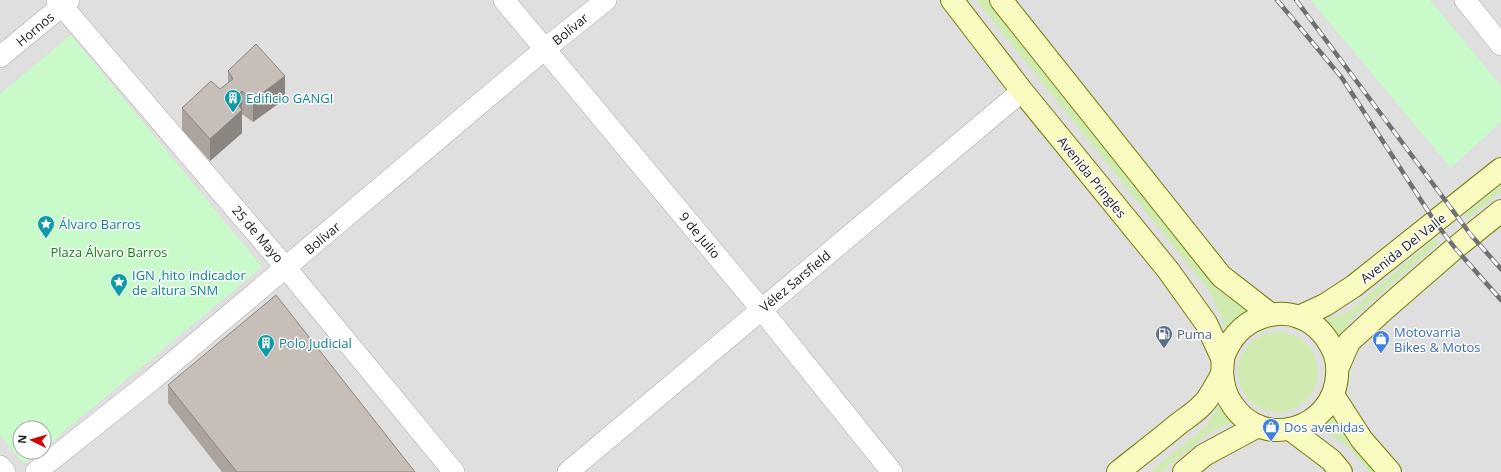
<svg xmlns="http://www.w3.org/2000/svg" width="1501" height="472" font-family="'Open Sans',sans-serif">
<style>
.residential{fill:#e0dfdf;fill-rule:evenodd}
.grass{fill:#cfebb0}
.park{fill:#c8faca}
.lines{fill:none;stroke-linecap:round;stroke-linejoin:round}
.street-casing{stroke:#a9a9a9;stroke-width:22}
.secondary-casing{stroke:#747d05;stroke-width:24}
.street{stroke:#fff;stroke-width:21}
.secondary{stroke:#f9fabf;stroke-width:22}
.rail-casing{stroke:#707070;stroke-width:4.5}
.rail{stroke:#fff;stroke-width:3;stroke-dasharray:9;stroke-linecap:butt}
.wall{fill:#aba39e}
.shaded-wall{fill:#8b8581}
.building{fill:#c7beb8;stroke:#8b8581}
.labels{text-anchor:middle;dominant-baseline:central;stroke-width:3;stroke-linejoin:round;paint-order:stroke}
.street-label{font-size:13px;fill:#222;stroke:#fff}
.culture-label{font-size:13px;fill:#0d838f;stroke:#fff;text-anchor:start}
.park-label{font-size:13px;fill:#0c8412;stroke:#fff}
.shop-label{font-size:13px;fill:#366cbe;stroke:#fff;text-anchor:start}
.service-label{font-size:13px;fill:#4e5e75;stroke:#fff;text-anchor:start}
</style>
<rect width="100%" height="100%" fill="#f2efe9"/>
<path class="residential" d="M0 0H1501V472H0ZM20 428H44V452H20Z"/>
<g class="grass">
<path d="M976 0H987L1217 287 1250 312 1227 331 1210 292Z"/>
<path d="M1501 184V192L1468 218 1465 214Z"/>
<path d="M1436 238 1440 242 1350 320 1338 343 1318 322 1347 313Z"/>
<circle cx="1278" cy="372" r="40"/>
<path d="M1221 402 1235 421 1210 432 1161 472H1150L1206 426Z"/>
<path d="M1336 412 1378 472H1369L1349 447 1318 427Z"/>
</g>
<g class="park">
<path d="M1311 0H1430L1501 86V122L1451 168Z"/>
<path d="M71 35 262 267 44 448V428H20V452H39L24 464 0 435V94Z"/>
</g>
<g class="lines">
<defs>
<g id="street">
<path d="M57 0 286 268 454 472"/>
<path d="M504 0 761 309 892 472"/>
<path d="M1465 0 1501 45"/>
<path d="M0 57 69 0"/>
<path d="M0 466 5 472"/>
<path d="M36 472 152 380 546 48 606 0"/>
<path d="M568 472 1022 91"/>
</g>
<g id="secondary">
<path d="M952 0 1022 91 1168 270 1206 323 1223 360"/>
<path d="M1001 0 1221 276 1270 314"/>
<path d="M1299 317 1325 305 1354 286 1501 169"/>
<path d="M1338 367 1349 342 1386 308 1455 248 1501 211"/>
<path d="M1333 395 1362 440 1390 472"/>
<path d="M1290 429 1331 460 1341 472"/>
<path d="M1118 472C1138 456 1158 441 1177 425 1186 418 1196 412 1203 404 1207 401 1220 379 1222 373 1223 369 1222 363 1223 358 1229 340 1242 324 1260 318 1273 313 1286 312 1299 317 1313 322 1324 333 1331 346 1336 355 1338 365 1337 375 1334 430 1262 451 1232 404 1225 395 1223 384 1222 373"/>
<path d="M1184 472 1204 455 1258 426"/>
</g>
</defs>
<use href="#street" class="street-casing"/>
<use href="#secondary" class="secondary-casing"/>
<use href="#street" class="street"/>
<use href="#secondary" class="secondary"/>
<defs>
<g id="rail">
<path d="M1277 0 1342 78 1435 222 1455 248 1501 300"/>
<path d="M1296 0 1471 235 1501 269"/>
</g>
</defs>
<use href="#rail" class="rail-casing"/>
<use href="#rail" class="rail"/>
</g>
<g class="wall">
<path d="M228 71 285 99 253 122 242 114V133L210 161 182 130V108L220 89 228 83Z"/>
<path d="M168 385 415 472H222L168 403Z"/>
</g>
<g class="shaded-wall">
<path d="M285 76V99L253 122V100Z"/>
<path d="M242 91V133L210 161V139L233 99Z"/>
</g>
<g class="building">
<path d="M256 44 285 76 253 100 242 91 233 99 242 110 210 139 182 108 211 81 220 89 233 79 228 71Z"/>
<path d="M276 295 415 472H237L168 385Z"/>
</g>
<defs>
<symbol id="building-pin" viewBox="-11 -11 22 30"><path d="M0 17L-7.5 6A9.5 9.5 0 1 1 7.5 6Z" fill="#0f9aa8" stroke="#fff"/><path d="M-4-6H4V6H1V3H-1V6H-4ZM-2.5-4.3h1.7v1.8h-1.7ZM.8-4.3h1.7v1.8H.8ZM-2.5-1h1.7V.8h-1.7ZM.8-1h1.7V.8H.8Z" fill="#fff"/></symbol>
<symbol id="sight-pin" viewBox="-11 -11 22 30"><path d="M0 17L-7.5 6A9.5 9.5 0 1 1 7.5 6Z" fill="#0f9aa8" stroke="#fff"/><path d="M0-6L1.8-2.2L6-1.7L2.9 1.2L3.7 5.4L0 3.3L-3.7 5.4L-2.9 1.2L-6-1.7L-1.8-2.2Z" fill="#fff"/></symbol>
<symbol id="fuel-pin" viewBox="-11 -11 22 30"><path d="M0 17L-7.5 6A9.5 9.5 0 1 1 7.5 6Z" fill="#5c6f8a" stroke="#fff"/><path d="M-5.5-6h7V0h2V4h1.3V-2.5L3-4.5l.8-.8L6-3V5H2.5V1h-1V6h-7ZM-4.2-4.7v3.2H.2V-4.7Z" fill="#fff"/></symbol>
<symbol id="shop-pin" viewBox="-11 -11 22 30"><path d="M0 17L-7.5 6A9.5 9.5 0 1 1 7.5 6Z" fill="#3f7fe0" stroke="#fff"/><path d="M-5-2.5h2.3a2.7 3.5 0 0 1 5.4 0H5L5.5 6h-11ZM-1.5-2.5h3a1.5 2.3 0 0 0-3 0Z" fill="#fff"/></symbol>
</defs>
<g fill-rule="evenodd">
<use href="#building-pin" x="223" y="88" width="20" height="27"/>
<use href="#sight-pin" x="36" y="214" width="20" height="27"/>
<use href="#sight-pin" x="109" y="272" width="20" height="27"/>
<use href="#fuel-pin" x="1154" y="324" width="20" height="27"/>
<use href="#shop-pin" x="1371" y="329" width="20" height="27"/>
<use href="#building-pin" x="256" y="333" width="20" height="27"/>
<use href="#shop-pin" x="1261" y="417" width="20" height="27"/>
</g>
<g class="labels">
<g class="street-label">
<text transform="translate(35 29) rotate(-40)">Hornos</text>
<text transform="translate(570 29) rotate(-39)">Bolívar</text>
<text transform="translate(1092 177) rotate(51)">Avenida Pringles</text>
<text transform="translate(258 234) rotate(49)">25 de Mayo</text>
<text transform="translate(700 235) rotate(50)">9 de Julio</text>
<text transform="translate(322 238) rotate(-40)">Bolívar</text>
<text transform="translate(1403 248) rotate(-38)">Avenida Del Valle</text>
<text transform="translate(795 281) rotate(-40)">Vélez Sarsfield</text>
</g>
<g class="culture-label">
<text x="246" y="98">Edificio GANGI</text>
<text x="59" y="224">Álvaro Barros</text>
<text x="132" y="275">IGN ,hito indicador<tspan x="132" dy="15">de altura SNM</tspan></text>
<text x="279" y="343">Polo Judicial</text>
</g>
<g class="park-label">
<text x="109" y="252">Plaza Álvaro Barros</text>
</g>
<g class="shop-label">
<text x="1394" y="332">Motovarria<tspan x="1394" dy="15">Bikes &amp; Motos</tspan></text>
<text x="1284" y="427">Dos avenidas</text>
</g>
<g class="service-label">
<text x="1177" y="334">Puma</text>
</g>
</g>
<g transform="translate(32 440) rotate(275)"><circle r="19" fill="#ffffff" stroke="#a7a7a7"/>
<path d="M0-3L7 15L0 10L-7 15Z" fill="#d40007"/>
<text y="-6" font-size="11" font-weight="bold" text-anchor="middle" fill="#222222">N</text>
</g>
</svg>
